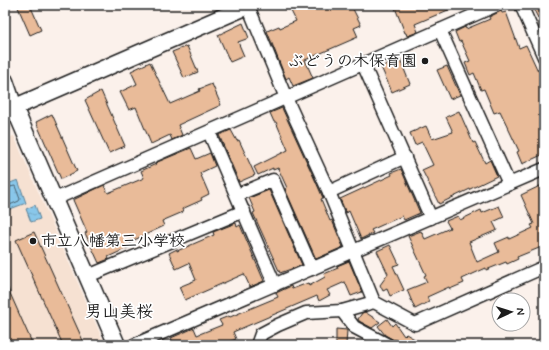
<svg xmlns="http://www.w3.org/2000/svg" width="549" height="350" font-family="Mynerve,'Klee One',sans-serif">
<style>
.built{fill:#f6e1d2}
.water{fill:url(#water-ripples);stroke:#5d8398}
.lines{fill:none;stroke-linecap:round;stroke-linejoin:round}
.shore{stroke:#48606e;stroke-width:1}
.building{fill:#e9bb99;stroke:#1c1c1c}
.minor-casing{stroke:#1c1c1c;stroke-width:15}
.tertiary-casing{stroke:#1c1c1c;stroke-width:19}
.minor{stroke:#fff;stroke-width:12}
.tertiary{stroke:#fff;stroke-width:16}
.poi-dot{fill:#1c1c1c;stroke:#fff;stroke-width:1.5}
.labels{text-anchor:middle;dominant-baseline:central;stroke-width:3.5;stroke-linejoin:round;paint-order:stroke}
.poi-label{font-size:16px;font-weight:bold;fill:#1c1c1c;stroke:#fff;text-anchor:end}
.neighbourhood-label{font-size:17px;font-weight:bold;fill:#1c1c1c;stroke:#fff}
</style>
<defs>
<pattern id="water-ripples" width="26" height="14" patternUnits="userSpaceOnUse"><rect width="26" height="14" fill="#89c7ea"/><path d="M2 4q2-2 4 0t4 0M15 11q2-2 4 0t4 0" fill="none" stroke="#76aac8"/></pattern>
</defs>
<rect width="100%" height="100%" fill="#fbf1eb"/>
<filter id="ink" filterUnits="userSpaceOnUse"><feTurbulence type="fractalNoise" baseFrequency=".025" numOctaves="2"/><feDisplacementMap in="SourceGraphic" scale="8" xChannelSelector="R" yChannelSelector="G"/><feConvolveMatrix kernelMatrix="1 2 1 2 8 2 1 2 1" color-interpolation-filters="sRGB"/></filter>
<g filter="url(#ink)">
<path class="built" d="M5 136 6 138 14 136 105 345H5Z"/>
<g class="water">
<path d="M18 180 26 203 5 211V185Z"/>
<path d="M35 205 40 219 31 222 26 209Z"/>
</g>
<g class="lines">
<path class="shore" d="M5 188 15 186 20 199 19 201 5 207"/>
</g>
<g class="building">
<path d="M17 5H30L41 30 30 35Z"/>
<path d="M288 5H351L361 25 354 28 358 37 305 60 313 78 293 86 289 77 286 79 267 31 279 26 280 28 296 21Z"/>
<path d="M394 5H460L415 24 418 32 407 36 406 33H405Z"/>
<path d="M544 5V16L538 18 534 10Z"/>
<path d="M501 11 502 13 506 12 519 48 526 45 538 71 540 70 543 77 539 79 544 90V154L522 164 517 152 519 151 500 111 494 113 484 89 481 90 474 73 470 75 465 63 470 61 461 41 459 42 455 32 465 27 466 29 490 19 489 17Z"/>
<path d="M243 23 249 38 238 42 244 56 230 62 218 35Z"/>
<path d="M187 46 198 72 184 78 172 52Z"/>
<path d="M400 59 410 84 392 92 381 67Z"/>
<path d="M150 62 170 104 200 91 199 89 212 84 221 105 178 125 182 135 172 140 170 135 151 144 136 107 129 110 120 92 137 84 131 71Z"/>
<path d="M447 66 460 95 450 99 437 70Z"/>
<path d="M101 91 125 146 109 153 85 100Z"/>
<path d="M282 108 316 182 323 198 321 199 330 221 332 220 343 247 316 259 285 189 287 188 278 168 273 170V168L258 175 254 167 288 150 276 122H274L270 113Z"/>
<path d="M459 111 473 143 475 142 485 163 490 160 497 176 439 204 422 170 433 165 422 142 415 145 410 133 426 126 432 139 453 132 446 117Z"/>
<path d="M52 114 77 171 61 179 36 122Z"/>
<path d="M231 130 237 141 239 140 255 175 239 182 219 135Z"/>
<path d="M191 148 196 159 210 153 215 166 200 173 209 194 201 198 202 200 182 209 183 212 162 221 164 226 130 242 132 246 108 257 109 259 99 263 85 233 87 232 73 200 104 185 108 193 144 178 141 171 156 164 155 163Z"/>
<path d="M401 169 420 213 404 220 402 216 371 230 373 233 361 239 349 211 346 213 340 199 392 175 391 173Z"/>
<path d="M544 184V246L517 257 518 259 507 264 506 262 486 270V268L462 279 464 283 450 289 449 287 427 297 429 302 415 309 407 290 427 282 424 276 426 275 408 236 421 231 425 239 450 228 446 221 458 216 460 220 481 210 482 213 499 206 504 217 493 222 497 230 469 242 477 262 499 252 495 243 509 237V239L533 228 531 225 534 224 521 195Z"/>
<path d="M269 190 302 265 280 273 253 213 255 212 249 198Z"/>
<path d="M236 223 237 227 240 225 264 281 250 287 244 274 185 300 179 287 196 280 189 263 176 269 169 253 177 249V251L214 235 213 232Z"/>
<path d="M34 232 85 345H63L16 240Z"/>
<path d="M390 245 399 264 393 266 404 290 390 296 387 289 383 291 380 285 388 274 377 251Z"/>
<path d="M349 261 362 292 351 296 345 282 327 290 330 295 319 301 317 296 233 332 236 339 221 345H174L171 338 194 328 197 335 222 325 219 320 229 316 230 317 278 297 276 293 291 286 292 289 308 283 309 286 325 277 324 274 338 268 337 266Z"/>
<path d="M5 282 33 345H11L5 331Z"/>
<path d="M365 312 380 322 372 328 359 321 358 319 362 313Z"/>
<path d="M387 319 392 326 395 323 404 336 406 334 425 345H395V343L396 342 395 339 394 340 385 335 378 326Z"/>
<path d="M336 329 347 330 346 345H336Z"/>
</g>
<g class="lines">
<defs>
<g id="minor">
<path d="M521 5 544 57"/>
<path d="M248 6 286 98 329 192 374 302 415 324 544 267"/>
<path d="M440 30 509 184"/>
<path d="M363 64 431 218"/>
<path d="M209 132 275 285"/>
<path d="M329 192 405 157"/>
<path d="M237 195 273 180 312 269"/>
<path d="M55 199 497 5"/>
<path d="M88 276 244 211"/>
<path d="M342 311 354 327 388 345"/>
<path d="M134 345 544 169"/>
<path d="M257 345 261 334 278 325 306 313 342 311 374 302"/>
</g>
<g id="tertiary">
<path d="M5 81 14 107 117 345"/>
<path d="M6 111 250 5"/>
</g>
</defs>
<use href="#minor" class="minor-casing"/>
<use href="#tertiary" class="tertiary-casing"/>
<use href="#minor" class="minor"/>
<use href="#tertiary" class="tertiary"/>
</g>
</g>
<g class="poi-dot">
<circle cx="425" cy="61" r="4"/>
<circle cx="33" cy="241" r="4"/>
</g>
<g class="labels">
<g class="poi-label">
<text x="417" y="61">ぶどうの木保育園</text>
<text x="41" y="241" text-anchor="start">市立八幡第三小学校</text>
</g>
<g class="neighbourhood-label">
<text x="119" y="312">男山美桜</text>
</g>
</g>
<rect width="549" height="350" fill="none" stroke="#fff" stroke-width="20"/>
<rect x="10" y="10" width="529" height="330" fill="none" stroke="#1c1c1c" stroke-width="1.5" filter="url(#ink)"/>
<g transform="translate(511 312) rotate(86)"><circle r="19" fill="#ffffff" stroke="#a4a4a4"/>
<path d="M0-3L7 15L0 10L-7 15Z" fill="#1c1c1c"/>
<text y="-6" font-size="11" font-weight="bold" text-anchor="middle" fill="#1c1c1c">N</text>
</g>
</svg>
